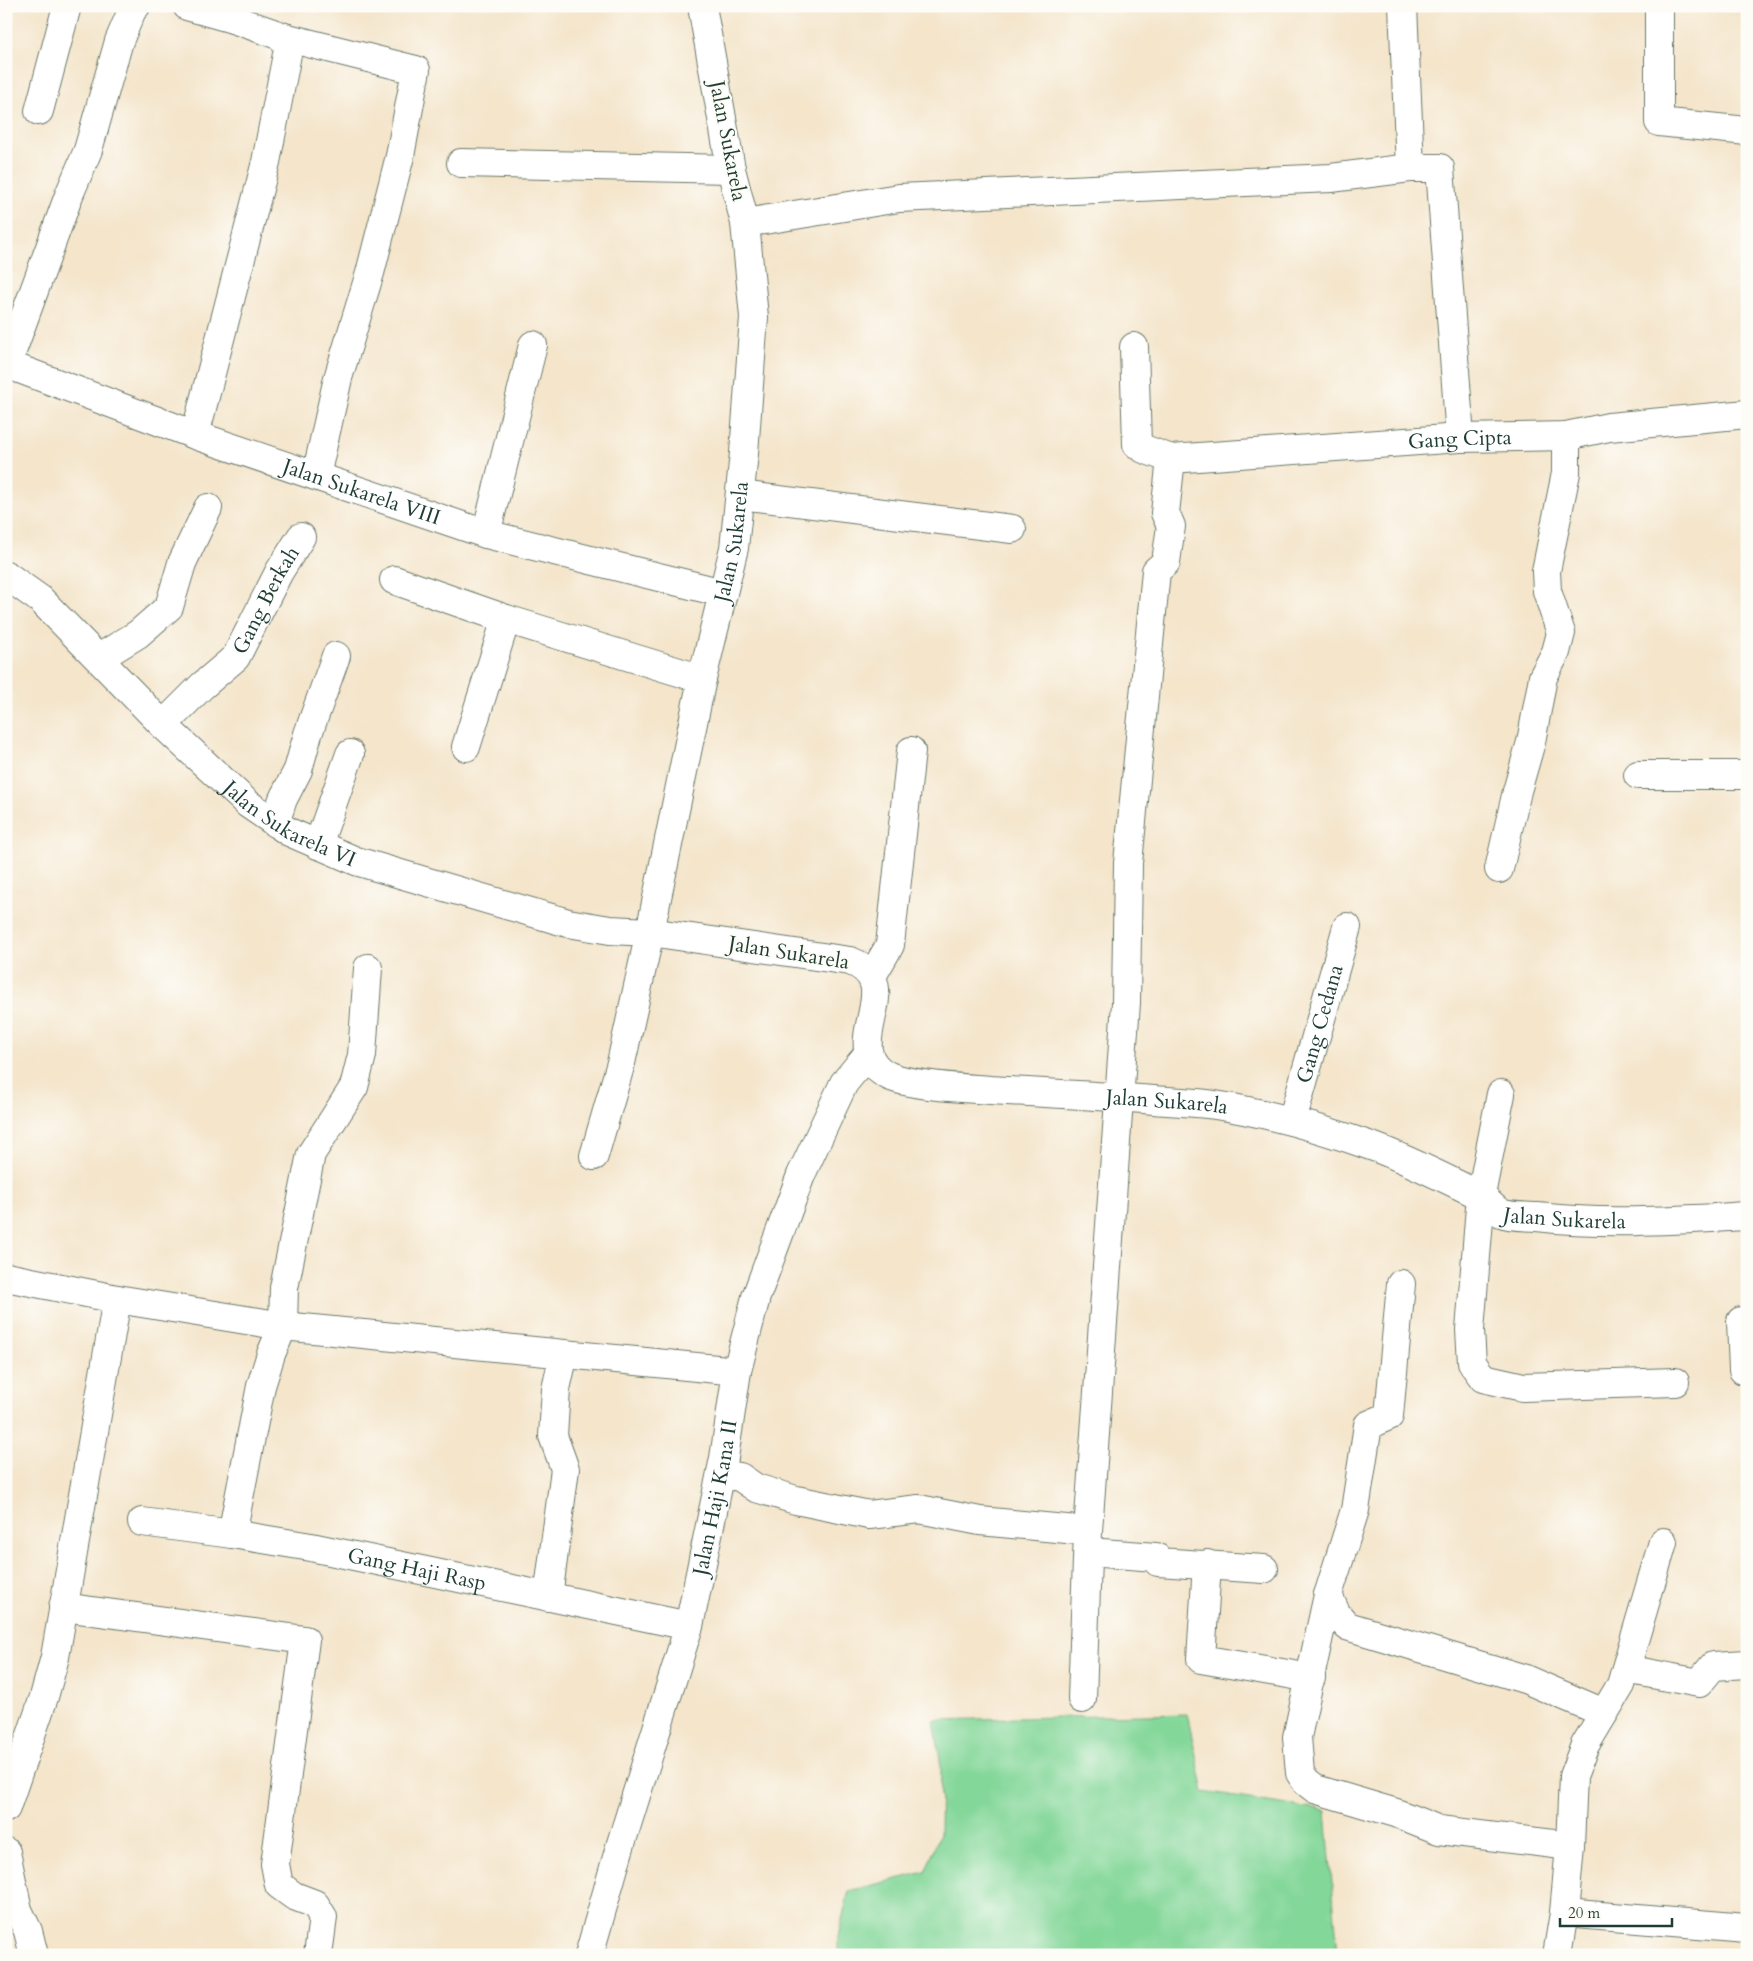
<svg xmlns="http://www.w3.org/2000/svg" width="1753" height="1961" font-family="Cardo,serif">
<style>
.green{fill:#83d799;stroke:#518a66}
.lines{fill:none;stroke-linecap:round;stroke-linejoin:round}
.street-casing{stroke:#6a7869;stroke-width:30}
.street{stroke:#fff;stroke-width:28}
.labels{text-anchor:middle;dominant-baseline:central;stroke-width:4;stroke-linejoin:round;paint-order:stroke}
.street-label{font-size:21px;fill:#1f3d34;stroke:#fdfcf7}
</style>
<rect width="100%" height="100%" fill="#fdfcf7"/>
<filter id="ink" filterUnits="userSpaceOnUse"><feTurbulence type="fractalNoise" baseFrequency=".02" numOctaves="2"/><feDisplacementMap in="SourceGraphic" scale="10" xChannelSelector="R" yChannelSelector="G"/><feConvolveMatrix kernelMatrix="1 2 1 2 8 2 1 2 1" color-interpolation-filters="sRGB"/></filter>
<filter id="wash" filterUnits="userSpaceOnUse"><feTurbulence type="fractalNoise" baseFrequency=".0096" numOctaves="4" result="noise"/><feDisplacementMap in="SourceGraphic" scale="20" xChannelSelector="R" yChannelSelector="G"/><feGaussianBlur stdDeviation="1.12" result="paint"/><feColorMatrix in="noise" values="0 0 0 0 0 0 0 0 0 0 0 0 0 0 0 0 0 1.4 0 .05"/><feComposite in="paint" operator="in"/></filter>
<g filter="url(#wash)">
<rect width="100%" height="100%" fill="#f4e5cb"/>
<path class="green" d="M1187 1714 1204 1792 1326 1811 1338 1955H838V1936L849 1891 925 1872 940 1834 941 1767 934 1720Z"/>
</g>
<g filter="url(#ink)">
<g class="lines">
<defs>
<g id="street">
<path d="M187 6 233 19"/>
<path d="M1403 6 1410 168"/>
<path d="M1659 6V122L1747 131"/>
<path d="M284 37 416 70 400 156 370 273 338 378 316 476"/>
<path d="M39 111 67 6"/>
<path d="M461 163 731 169"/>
<path d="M745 223 899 198 1331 178 1410 168H1440L1460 438"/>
<path id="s1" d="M1134 347 1137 444 1144 449 1171 459 1460 438 1566 436 1609 427 1747 414"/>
<path id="s2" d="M6 364 195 435 486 534 723 593"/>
<path d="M7 365 69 195 88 150 119 41 133 8 136 6"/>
<path d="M195 435 266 162 288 49 284 37 233 19 236 6"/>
<path d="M740 495 1012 529"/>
<path d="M486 534 533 345"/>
<path id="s3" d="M6 575 41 600 163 725 248 804 289 832 356 861 568 923 610 930 650 932 850 961C912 984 833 1049 889 1076 911 1086 964 1088 990 1090 1045 1093 1099 1096 1154 1100 1174 1102 1195 1102 1215 1105 1269 1113 1323 1129 1374 1147 1409 1160 1444 1178 1477 1194 1486 1198 1492 1208 1501 1213 1510 1217 1526 1216 1537 1217 1607 1225 1677 1220 1747 1216"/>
<path d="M394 580 506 619 702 679"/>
<path d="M99 658 138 634 169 607 182 563 208 508"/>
<path id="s4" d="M163 725 202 686 236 657 279 572 301 537"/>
<path d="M466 747 506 619"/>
<path d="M1638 775H1747"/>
<path d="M275 823 283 799 298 770 308 734 336 656"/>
<path d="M318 845 350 754"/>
<path d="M1499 869 1517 791 1531 742 1543 677 1556 652 1561 633 1547 591 1546 571 1566 473V436"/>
<path d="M872 976 890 945 911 751"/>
<path d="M1501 1094 1481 1195 1470 1330 1472 1363 1483 1378 1523 1387 1675 1382"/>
<path id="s5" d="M1292 1121 1347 927"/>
<path id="s6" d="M594 1156 621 1063 650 932 702 679 734 548 744 453 754 317 745 223 731 169 702 6"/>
<path d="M6 1277 117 1299 283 1326 737 1371"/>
<path d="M1401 1284 1389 1416 1368 1425 1355 1510 1328 1595 1336 1613 1347 1626 1525 1679 1604 1713"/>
<path d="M1743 1370 1741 1321 1747 1320"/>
<path d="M721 1474 740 1477 756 1488 796 1500 869 1515 919 1509 980 1521 1088 1531"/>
<path id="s7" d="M142 1522 232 1534 311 1547 689 1626"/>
<path d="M232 1534 261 1386 271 1354 283 1326 284 1288 311 1154 354 1087 362 1055 368 968"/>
<path d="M1088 1552 1156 1557 1158 1562 1264 1569"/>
<path d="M1207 1564 1201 1659 1311 1678"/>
<path d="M1328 1595 1297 1737 1300 1773 1306 1782 1315 1789 1396 1813 1439 1830 1570 1846"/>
<path d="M548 1597 565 1469 553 1436 556 1389 564 1354"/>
<path d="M63 1607 305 1640 275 1864 279 1885 294 1896 315 1904 323 1917 318 1955"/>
<path d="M1626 1669 1699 1683 1713 1666 1747 1664"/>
<path d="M1082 1699 1088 1531 1126 1003 1128 863 1156 571 1166 562 1171 526 1165 513 1171 459"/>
<path d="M6 1808 44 1697 55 1657 117 1299"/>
<path d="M6 1852 18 1910 28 1931 34 1955"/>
<path d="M1564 1913 1747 1928"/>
<path id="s8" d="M589 1955 619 1850 689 1626 724 1458 737 1371 756 1297 801 1175 844 1083 868 1054"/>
<path d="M1557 1955 1564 1913 1570 1846 1573 1776 1585 1745 1621 1685 1663 1542"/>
</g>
</defs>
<use href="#street" class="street-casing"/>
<use href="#street" class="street"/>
</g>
</g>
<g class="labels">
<g class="street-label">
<text transform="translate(728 141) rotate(79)">Jalan Sukarela</text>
<text stroke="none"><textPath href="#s1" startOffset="424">Gang Cipta</textPath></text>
<text stroke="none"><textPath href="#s2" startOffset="378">Jalan Sukarela VIII</textPath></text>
<text stroke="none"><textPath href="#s6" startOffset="630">Jalan Sukarela</textPath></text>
<text stroke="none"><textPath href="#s4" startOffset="164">Gang Berkah</textPath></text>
<text stroke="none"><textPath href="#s3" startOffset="380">Jalan Sukarela VI</textPath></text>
<text transform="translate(789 953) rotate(9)">Jalan Sukarela</text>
<text stroke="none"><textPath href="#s5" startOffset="101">Gang Cedana</textPath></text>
<text stroke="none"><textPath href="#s3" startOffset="1378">Jalan Sukarela</textPath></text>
<text stroke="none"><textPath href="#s3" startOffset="1799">Jalan Sukarela</textPath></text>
<text stroke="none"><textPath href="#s8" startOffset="475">Jalan Haji Kana II</textPath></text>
<text stroke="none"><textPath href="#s7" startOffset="279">Gang Haji Rasp</textPath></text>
</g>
</g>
<rect width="1753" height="1961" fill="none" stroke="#fdfcf7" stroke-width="25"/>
<path d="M1560 1918v8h112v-8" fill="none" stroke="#1f3d34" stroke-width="2.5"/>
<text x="1568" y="1918" font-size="15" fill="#1f3d34" stroke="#fdfcf7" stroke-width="4" paint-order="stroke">20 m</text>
</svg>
